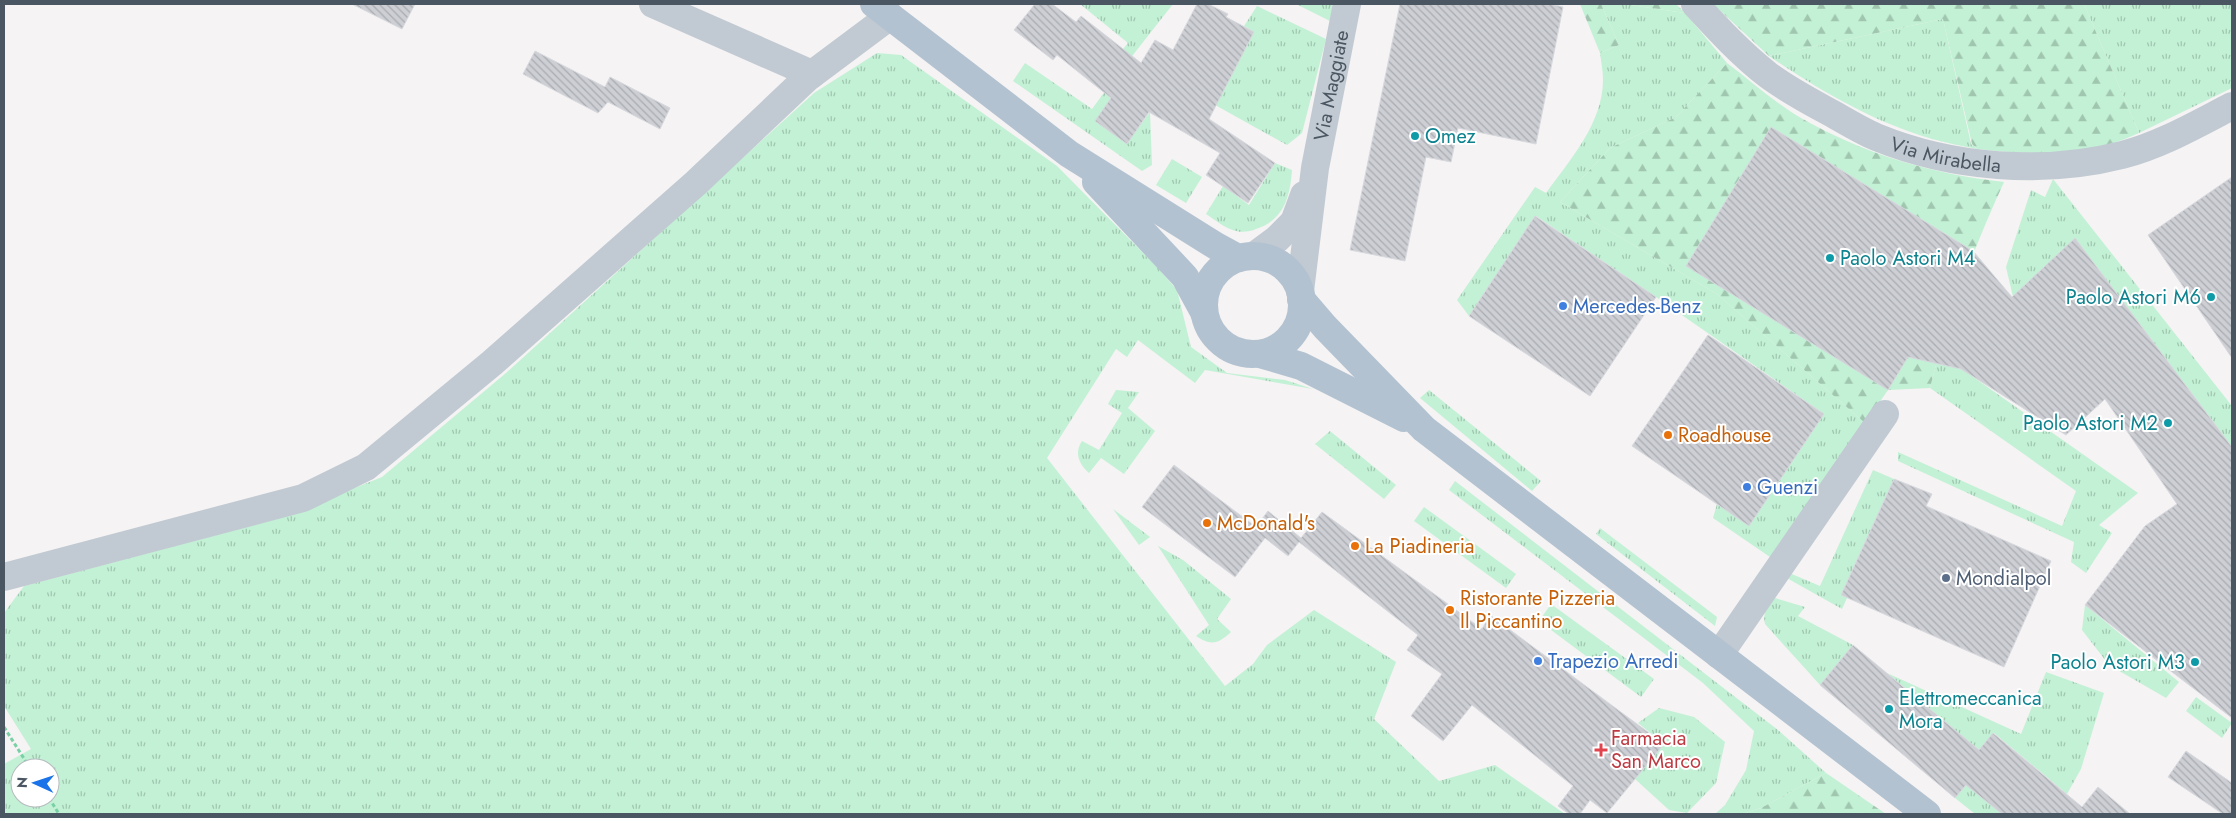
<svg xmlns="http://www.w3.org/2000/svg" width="2236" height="818" font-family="Jost,sans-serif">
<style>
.grass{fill:url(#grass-tufts);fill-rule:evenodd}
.forest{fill:url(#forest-firs)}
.building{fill:url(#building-back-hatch);stroke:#d7d9de}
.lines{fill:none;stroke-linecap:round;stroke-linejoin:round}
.path{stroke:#7ad0a6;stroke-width:3;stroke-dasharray:4 2.5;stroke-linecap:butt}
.minor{stroke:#c1cad2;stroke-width:28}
.major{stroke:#b3c2d1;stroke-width:28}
.culture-dot{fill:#0f9aa8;stroke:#fff;stroke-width:2}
.shop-dot{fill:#3f7fe0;stroke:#fff;stroke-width:2}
.food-dot{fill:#e8710a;stroke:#fff;stroke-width:2}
.service-dot{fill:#5c6f8a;stroke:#fff;stroke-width:2}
.health-dot{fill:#e0444e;stroke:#fff;stroke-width:2}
.labels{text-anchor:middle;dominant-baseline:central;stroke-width:4;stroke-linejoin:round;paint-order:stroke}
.street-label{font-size:20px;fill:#4a5661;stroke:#fff}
.culture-label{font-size:20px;fill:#0d838f;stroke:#fff;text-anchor:start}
.shop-label{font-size:20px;fill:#366cbe;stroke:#fff;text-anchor:start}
.food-label{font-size:20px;fill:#c56008;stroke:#fff;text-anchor:start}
.service-label{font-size:20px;fill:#4e5e75;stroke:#fff;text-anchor:start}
.health-label{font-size:20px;fill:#be3a42;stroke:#fff;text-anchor:start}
</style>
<defs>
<pattern id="grass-tufts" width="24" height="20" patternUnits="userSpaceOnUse" patternTransform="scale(1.25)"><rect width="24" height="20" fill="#c3f1d5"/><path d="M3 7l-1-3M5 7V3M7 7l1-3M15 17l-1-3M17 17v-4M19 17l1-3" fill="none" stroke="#a0c6b0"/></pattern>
<pattern id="forest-firs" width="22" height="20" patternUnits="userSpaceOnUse" patternTransform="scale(1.25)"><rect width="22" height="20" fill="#c3f1d5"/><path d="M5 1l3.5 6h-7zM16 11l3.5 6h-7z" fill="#a0c6b0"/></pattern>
<pattern id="building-back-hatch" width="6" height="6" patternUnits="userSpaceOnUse" patternTransform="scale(1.25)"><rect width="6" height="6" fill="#cdcfd5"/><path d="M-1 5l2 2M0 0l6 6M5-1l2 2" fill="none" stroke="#a8abb0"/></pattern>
</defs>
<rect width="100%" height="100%" fill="#f5f3f3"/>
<g class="grass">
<path d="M1080 4H1173L1118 74 1127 143 1150 112 1152 165 1142 171 1013 81 1025 63 1092 109 1117 75 1101 76 1128 43Z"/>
<path d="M1296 4H1333L1330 21Z"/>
<path d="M1601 4H1624L1685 13 1727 63 1676 117 1610 148 1560 202 1717 294 1865 423 1770 557 1713 518 1717 504 1749 525 1824 414 1656 297 1536 216 1469 316 1457 300 1535 187 1546 193C1570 160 1603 123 1603 80 1603 71 1601 61 1600 53L1619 45Z"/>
<path d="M2084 4H2232V88L2139 133Z"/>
<path d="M1257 6 1326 39 1302 133 1287 145 1174 82 1254 32 1244 26Z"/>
<path d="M1943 19 1971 144 1977 149C1962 146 1947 143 1932 139 1873 122 1819 90 1769 56Z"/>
<path d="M877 53 901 55 1057 166 1156 266 1177 290 1191 347 1227 373 1285 380 1313 389 1205 370 1195 383 1138 340 1127 357 1116 349 1047 458 1225 686 1253 664 1267 645 1314 610 1396 662 1374 719 1439 781 1495 765 1565 814H4V764L31 749 4 706V613L24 586 277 519 382 477 506 373 814 93ZM20 768H50V798H20Z"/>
<path d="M1172 159 1202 177 1186 203 1156 185Z"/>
<path d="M1275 163 1292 170C1290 197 1284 220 1256 229 1250 232 1239 233 1233 230 1223 227 1214 219 1206 214L1223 186 1249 205Z"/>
<path d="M2053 179 2232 406V447L2075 239 2013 297 2006 267 2031 190 2045 197Z"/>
<path d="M1939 353 2138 493 2099 525 2112 533 2086 573 2071 562 2074 542 1898 461V452L2062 526 2076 491 1930 388Z"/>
<path d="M1116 390 1139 392 1128 408 1155 431 1124 474 1101 458 1089 473C1079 464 1074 453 1082 441L1099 450 1122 413 1108 404Z"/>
<path d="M1429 390 1541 481 1532 491 1420 398Z"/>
<path d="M1330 431 1396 485 1384 499 1315 444Z"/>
<path d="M1873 470 1894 479 1841 595 1847 598 1842 609 1785 577 1787 572 1820 586Z"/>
<path d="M1455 481 1778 730 1826 773 1761 808 1742 814H1715L1725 805 1746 770 1754 731 1703 683 1449 490Z"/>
<path d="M1424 507 1516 574 1506 588 1414 521Z"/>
<path d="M1113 509 1150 537 1139 545Z"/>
<path d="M1600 528 1717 617 1715 626 1596 534Z"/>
<path d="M1158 546 1183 560 1231 599 1217 619 1231 632C1218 644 1211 646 1196 636L1209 625Z"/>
<path d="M1768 596 1805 607 1798 616 1853 645 1820 685 1765 624 1764 618Z"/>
<path d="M1551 604 1654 679 1641 697 1539 621Z"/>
<path d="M2085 605 2179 682 2166 698 2109 665 2082 630Z"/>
<path d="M2046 672 2104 693 2081 769 2067 794 1994 733 1979 750 1887 673 2021 734Z"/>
<path d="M2196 697 2232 723 2222 738 2186 711Z"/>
<path d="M1659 708 1694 717 1725 742 1716 783 1687 813 1669 810 1635 779 1664 744 1638 723Z"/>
<path d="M1966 785 2002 814H1975L1955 798Z"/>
</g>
<g class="forest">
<path d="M1580 4H1601L1619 45 1600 53Z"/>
<path d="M1624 4H1676L1685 13Z"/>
<path d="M1713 4H2084L2139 133C2086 158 2033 155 1977 149L1972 144 1943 19 1769 56Z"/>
<path d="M1727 63C1751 81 1775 103 1801 118 1864 154 1932 174 2004 182 1973 250 1948 316 1930 388L1888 390 1865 423 1717 294 1560 202 1610 148 1676 117Z"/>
<path d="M1826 773 1886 814H1742L1761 808Z"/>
</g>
<g class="building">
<path d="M352 4H415L402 29Z"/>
<path d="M1035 4H1052L1076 22 1081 16 1141 63 1155 40 1173 50 1197 4H1208L1228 14 1226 17 1254 32 1209 119 1275 163 1248 203 1206 175 1220 153 1149 112 1127 144 1095 121 1111 98 1057 55 1053 60 1014 30Z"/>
<path d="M1400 4H1550L1563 7 1536 144 1458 128 1451 162 1426 157 1405 261 1350 250Z"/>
<path d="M535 51 605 87 610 77 670 108 660 129 608 102 598 113 523 74Z"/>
<path d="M1771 127 1973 251 2012 297 2075 238 2232 447V718L2085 605 2145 526 2177 504 2105 399 2066 435 1961 369 1908 357 1888 390 1686 266Z"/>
<path d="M2232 177V358L2148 235Z"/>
<path d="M1535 216 1656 297 1590 396 1469 316Z"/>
<path d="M1708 335 1824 414 1749 526 1632 446Z"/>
<path d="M1174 465 1256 527 1268 511 1301 538 1322 512 1482 629 1490 615 1664 744 1607 813 1590 800 1580 814H1569L1558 806 1573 786 1472 705 1443 741 1411 716 1442 674 1407 650 1418 635 1299 542 1288 556 1265 538 1235 577 1142 507Z"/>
<path d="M1894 479 1932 494 1926 506 2051 561 2004 667 1841 595Z"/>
<path d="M1853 645 1979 750 1993 733 2082 807 2098 787 2130 814H2002L1966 785 1955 798 1820 685Z"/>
<path d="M2186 751 2232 783V814H2223L2168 777Z"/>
</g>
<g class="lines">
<g class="path">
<path d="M4 727 30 768"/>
<path d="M49 798 59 814"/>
</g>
<g class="minor">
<path d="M653 4 812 74"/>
<path id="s1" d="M1695 4C1718 29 1741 54 1768 75 1788 90 1811 102 1833 114 1847 122 1862 131 1876 137 1952 168 2043 175 2122 155 2161 145 2197 124 2232 106"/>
<path d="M1254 256 1277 239 1294 222 1304 195"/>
<path id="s2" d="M1300 291 1315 168 1347 4"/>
<path d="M4 577 303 498 366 467 492 363 696 183 807 78 890 16"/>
<path d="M1719 655 1885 414"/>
</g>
<g class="major">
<path d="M874 4 1069 154 1216 246 1238 258"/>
<path d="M1096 182 1185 277 1204 312"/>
<circle cx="1253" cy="305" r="49"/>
<path d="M1301 299 1325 327 1424 429 1927 814"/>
<path d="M1260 354 1301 366 1404 418"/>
</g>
</g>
<g class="culture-dot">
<circle cx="1415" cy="136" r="5"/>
<circle cx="1830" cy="258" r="5"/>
<circle cx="2211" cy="297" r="5"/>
<circle cx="2168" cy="423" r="5"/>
<circle cx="2195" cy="662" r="5"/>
<circle cx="1889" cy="709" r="5"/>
</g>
<g class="shop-dot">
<circle cx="1563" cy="306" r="5"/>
<circle cx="1747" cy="487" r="5"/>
<circle cx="1538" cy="661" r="5"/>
</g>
<g class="food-dot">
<circle cx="1668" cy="435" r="5"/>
<circle cx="1207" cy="523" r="5"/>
<circle cx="1355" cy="546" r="5"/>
<circle cx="1450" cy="610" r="5"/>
</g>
<circle class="service-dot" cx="1946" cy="578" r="5"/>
<path class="health-dot" d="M1598.5 742.5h5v5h5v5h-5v5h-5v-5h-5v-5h5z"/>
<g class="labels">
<g class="street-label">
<text stroke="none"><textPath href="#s2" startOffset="208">Via Maggiate</textPath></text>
<text stroke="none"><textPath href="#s1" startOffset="299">Via Mirabella</textPath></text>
</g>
<g class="culture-label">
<text x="1425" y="136">Omez</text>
<text x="1840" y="258">Paolo Astori M4</text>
<text x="2201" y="297" text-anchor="end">Paolo Astori M6</text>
<text x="2158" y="423" text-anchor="end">Paolo Astori M2</text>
<text x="2185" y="662" text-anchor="end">Paolo Astori M3</text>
<text x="1899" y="698">Elettromeccanica<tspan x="1899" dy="23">Mora</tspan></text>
</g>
<g class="shop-label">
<text x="1573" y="306">Mercedes-Benz</text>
<text x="1757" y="487">Guenzi</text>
<text x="1548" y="661">Trapezio Arredi</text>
</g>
<g class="food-label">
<text x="1678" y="435">Roadhouse</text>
<text x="1217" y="523">McDonald's</text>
<text x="1365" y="546">La Piadineria</text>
<text x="1460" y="598">Ristorante Pizzeria<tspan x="1460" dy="23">Il Piccantino</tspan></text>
</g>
<g class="service-label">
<text x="1956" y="578">Mondialpol</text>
</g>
<g class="health-label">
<text x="1611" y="738">Farmacia<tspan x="1611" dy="23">San Marco</tspan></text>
</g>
</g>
<rect width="2236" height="818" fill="none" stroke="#4a5661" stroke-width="10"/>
<g transform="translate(35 783) rotate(273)"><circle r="24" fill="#ffffff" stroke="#b7bbc0"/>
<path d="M0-4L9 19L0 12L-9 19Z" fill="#1a73e8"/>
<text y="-8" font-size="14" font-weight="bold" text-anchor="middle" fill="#4a5661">N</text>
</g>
</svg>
